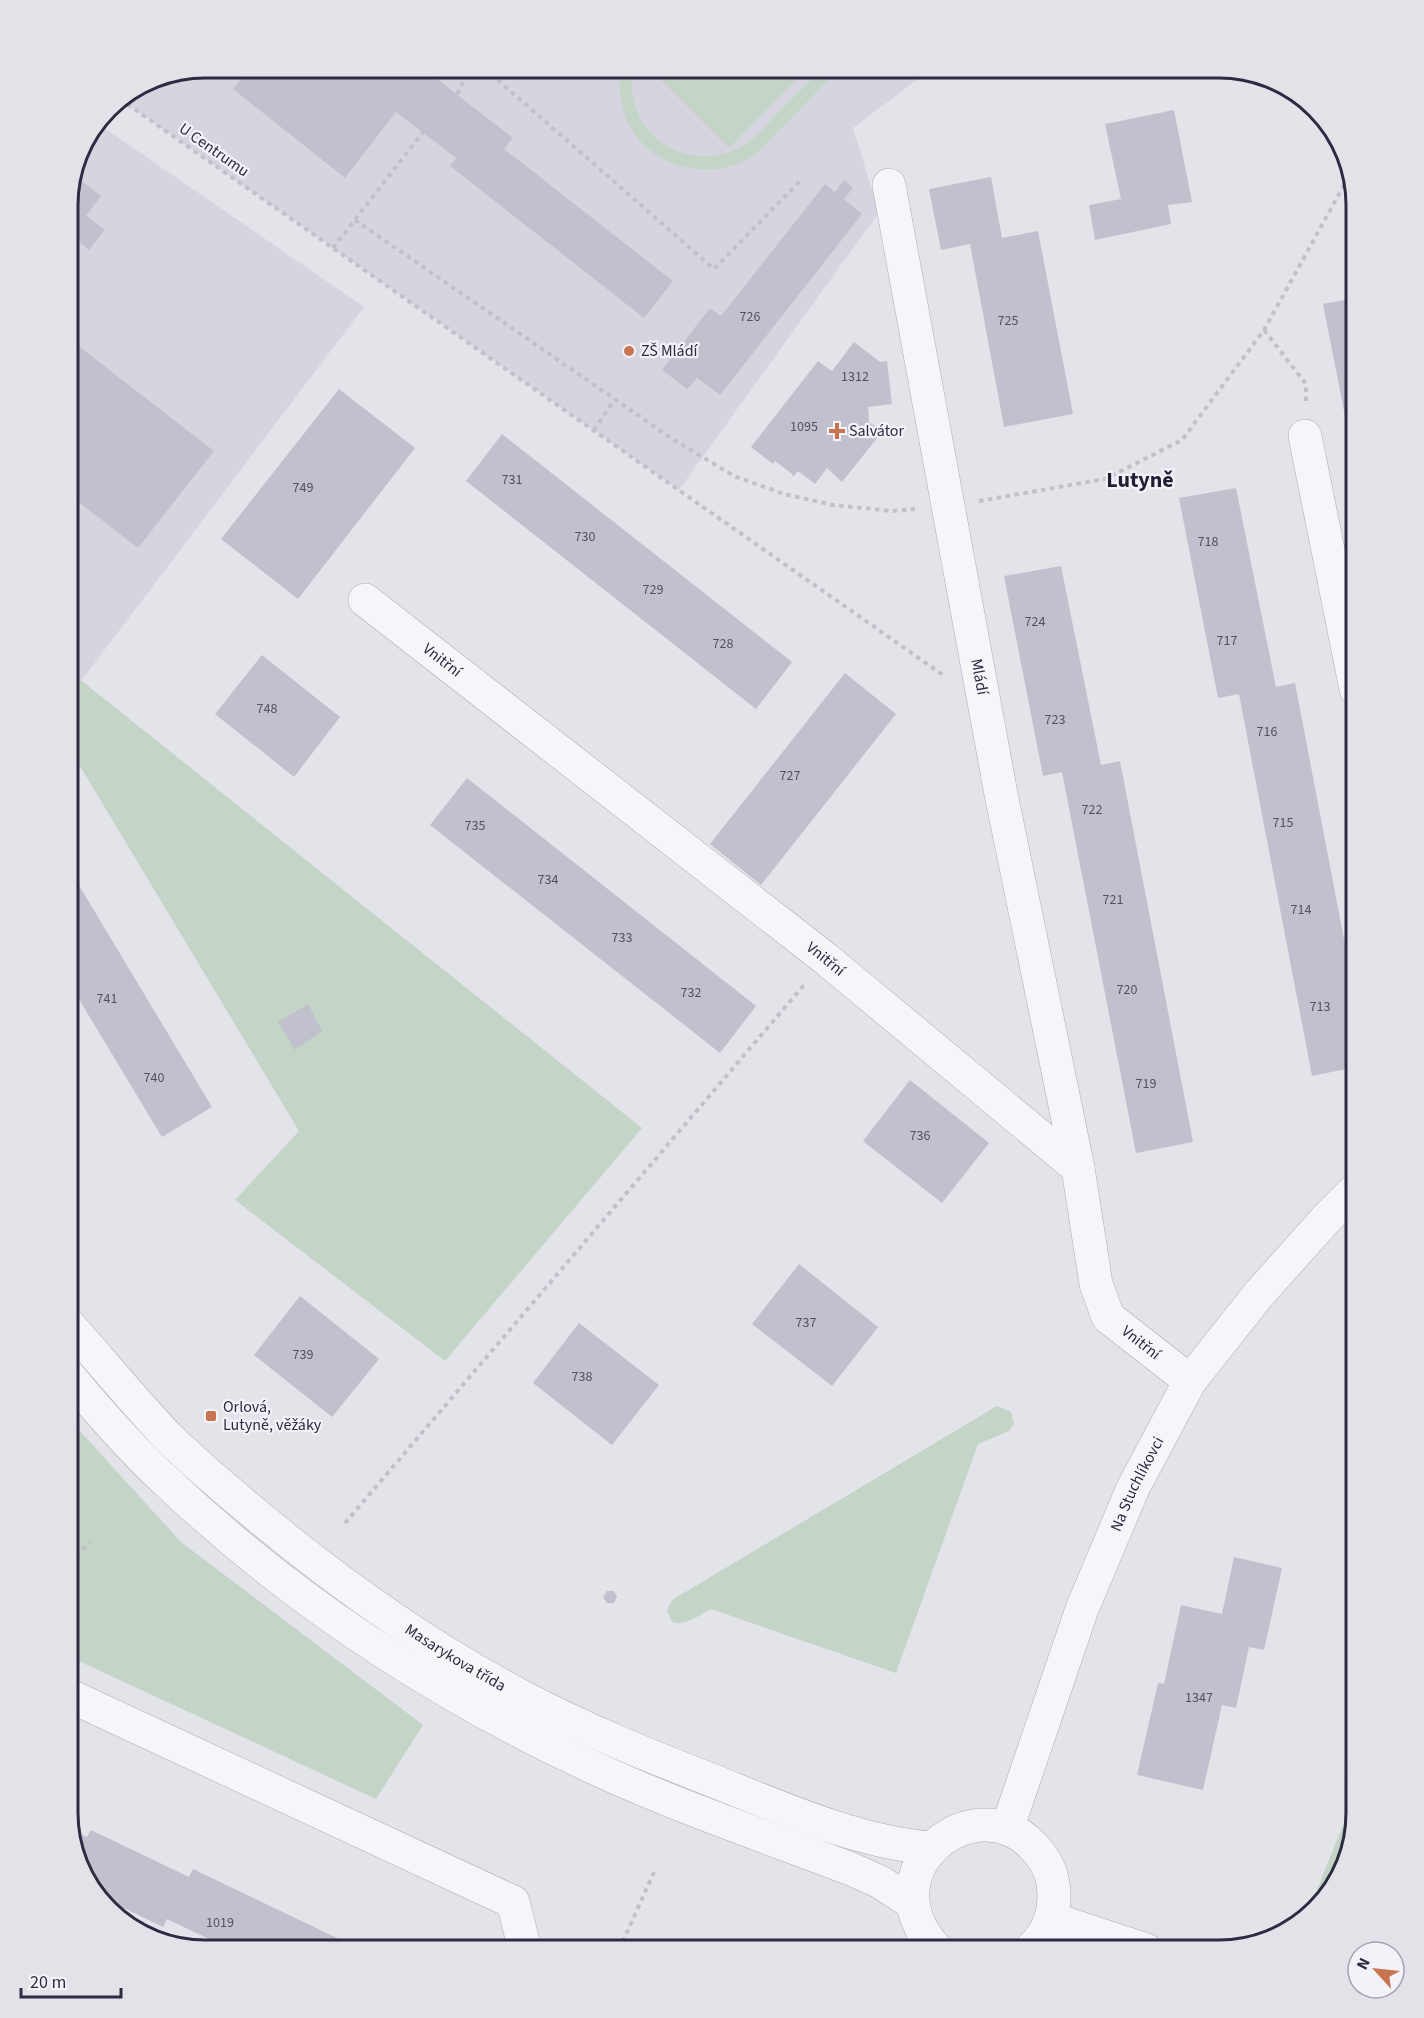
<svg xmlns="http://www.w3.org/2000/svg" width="1424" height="2018" font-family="'Source Sans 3',sans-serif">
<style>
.built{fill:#d6d5df}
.green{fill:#c4d4c7}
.building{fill:#c1c0cd}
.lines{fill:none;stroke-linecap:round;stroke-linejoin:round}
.minor-casing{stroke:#acacb7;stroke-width:34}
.path{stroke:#c2c0c9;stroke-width:4;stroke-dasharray:4.5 4.5;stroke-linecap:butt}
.minor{stroke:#f6f5f9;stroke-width:33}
.poi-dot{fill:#c77450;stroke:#f3f2f8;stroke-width:2}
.labels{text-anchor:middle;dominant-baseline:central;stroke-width:4.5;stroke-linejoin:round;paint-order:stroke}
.number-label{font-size:14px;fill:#525064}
.street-label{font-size:16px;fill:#2d2b41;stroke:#f3f2f8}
.poi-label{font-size:16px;fill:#2d2b41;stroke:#f3f2f8;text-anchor:start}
.district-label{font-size:22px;font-weight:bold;fill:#201e32;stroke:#f3f2f8}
.rim{fill:none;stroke:#2d2b41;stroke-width:3}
</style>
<rect width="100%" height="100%" fill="#e3e3ea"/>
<g class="built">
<path d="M205 68H933L853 128 879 212 679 490 120 99 153 78Z"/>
<path d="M97 123 364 307 81 681 68 670V196L78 152Z"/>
</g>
<g class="green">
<path d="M621 68H633C629 93 635 117 654 136 678 160 719 163 747 143 757 136 766 126 774 117 790 101 807 84 823 68H841C821 87 802 107 783 127 774 135 766 145 757 153 726 178 675 174 646 147 624 126 616 98 621 68Z"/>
<path d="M649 68H808L729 148Z"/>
<path d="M68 670 642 1128 445 1361 235 1200 299 1131 68 746Z"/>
<path d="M997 1406 1011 1412 1014 1424 1009 1431 978 1444 896 1673 711 1609C699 1615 685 1627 672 1622L667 1611 672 1600Z"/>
<path d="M1350 1411 1356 1423V1814L1338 1882 1308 1912 1344 1823Z"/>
<path d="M68 1418 181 1542 423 1725 376 1799 68 1656Z"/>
</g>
<g class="building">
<path d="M250 68H423L513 138 504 149 673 281 644 318 450 166 456 158 396 112 345 178 233 89Z"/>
<path d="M1174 110 1192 202 1168 205 1171 224 1095 240 1089 205 1121 199 1105 124Z"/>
<path d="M73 174 101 196 86 216 105 230 89 250 71 235 68 239V196Z"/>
<path d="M991 177 1002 238 1038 231 1073 414 1004 427 970 244 941 250 929 189Z"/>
<path d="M844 180 853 188 844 199 862 214 720 395 697 378 687 389 662 370 710 308 721 316 825 184 835 192Z"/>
<path d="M1356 298V467H1355L1323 304Z"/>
<path d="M68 338 214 451 138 548 68 494Z"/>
<path d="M854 342 880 362 887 361 892 404 868 407 869 420 868 421 882 432 842 482 827 468 815 484 798 471 793 477 792 474 775 461 773 464 751 447 818 361 832 371Z"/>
<path d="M339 389 415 448 298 599 221 539Z"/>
<path d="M502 434 792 662 756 709 466 481Z"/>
<path d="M1236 488 1276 687 1295 683 1356 1002V1067L1312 1076 1239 694 1218 698 1179 498Z"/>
<path d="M1061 566 1101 765 1120 761 1193 1142 1136 1153 1062 772 1043 776 1004 576Z"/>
<path d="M262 655 340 717 294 777 215 714Z"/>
<path d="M845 673 896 714 761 885 710 844Z"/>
<path d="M467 778 756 1006 720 1053 430 825Z"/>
<path d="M68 867 212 1107 162 1137 68 981Z"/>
<path d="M308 1004 322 1031 295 1050 278 1022Z"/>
<path d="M910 1080 989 1143 942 1203 863 1141Z"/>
<path d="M799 1264 878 1327 832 1386 752 1324Z"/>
<path d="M300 1296 379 1359 332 1417 254 1355Z"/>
<path d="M579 1323 659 1385 612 1445 533 1383Z"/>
<path d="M1234 1557 1282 1568 1264 1650 1249 1647 1236 1708 1222 1705 1203 1790 1137 1775 1158 1683 1164 1684 1181 1605 1222 1614Z"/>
<path d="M607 1591H614L617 1597 614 1603H607L603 1597Z"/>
<path d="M72 1830 87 1837 91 1830 189 1877 193 1869 362 1950H232L167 1919 163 1927 101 1897 86 1882Z"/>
</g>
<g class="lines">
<defs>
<g id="minor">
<path id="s1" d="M889 185 1001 794 1078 1168"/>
<path d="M1305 436 1356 689"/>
<path id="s2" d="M365 600 826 959 1078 1168 1096 1284 1108 1317 1190 1381"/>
<path id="s3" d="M68 1324C101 1361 133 1400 167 1436 196 1465 229 1492 260 1518 341 1585 428 1647 521 1696 585 1730 652 1757 719 1783 783 1809 864 1844 932 1848"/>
<path d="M68 1375C99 1412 131 1449 167 1482 294 1602 442 1698 601 1771 682 1808 767 1837 851 1869L880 1882 912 1903"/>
<path d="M68 1695 513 1902 525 1950"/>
<path id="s4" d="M1007 1829 1082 1609 1133 1488 1190 1381 1259 1294 1327 1218 1356 1189"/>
<path d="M1052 1919 1146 1950"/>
<path d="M937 1950C864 1871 974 1785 1032 1845 1043 1856 1051 1868 1053 1884 1057 1911 1049 1932 1030 1950"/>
</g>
</defs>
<use href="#minor" class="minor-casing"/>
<g class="path">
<path d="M484 68 714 269 801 180"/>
<path d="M457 94 471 68"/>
<path d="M120 99 943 675"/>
<path d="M355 220 674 440 734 476 784 494 833 505 892 511 915 509"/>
<path d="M333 248 423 132"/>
<path d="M1264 330 1306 384V405"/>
<path d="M594 430 615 399"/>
<path d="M979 501 1105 479 1182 440 1264 330 1349 176"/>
<path d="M345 1523 804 985"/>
<path d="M68 1560 91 1543"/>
<path d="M619 1950 655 1870"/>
</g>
<use href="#minor" class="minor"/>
</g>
<g class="poi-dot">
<circle cx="629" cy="351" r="6"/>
<path d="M834 422h6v6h6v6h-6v6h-6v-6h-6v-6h6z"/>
<rect x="205" y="1410" width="12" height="12" rx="3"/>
</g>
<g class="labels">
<g class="number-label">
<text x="750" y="317">726</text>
<text x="1008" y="321">725</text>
<text x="855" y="377">1312</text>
<text x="804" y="427">1095</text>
<text x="512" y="480">731</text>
<text x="303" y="488">749</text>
<text x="585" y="537">730</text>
<text x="1208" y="542">718</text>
<text x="653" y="590">729</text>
<text x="1035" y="622">724</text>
<text x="1227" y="641">717</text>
<text x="723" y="644">728</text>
<text x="267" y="709">748</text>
<text x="1055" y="720">723</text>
<text x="1267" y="732">716</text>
<text x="790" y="776">727</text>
<text x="1092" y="810">722</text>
<text x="1283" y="823">715</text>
<text x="475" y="826">735</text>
<text x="548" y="880">734</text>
<text x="1113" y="900">721</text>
<text x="1301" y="910">714</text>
<text x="622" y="938">733</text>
<text x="1127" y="990">720</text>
<text x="691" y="993">732</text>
<text x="107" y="999">741</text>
<text x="1320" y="1007">713</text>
<text x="154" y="1078">740</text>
<text x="1146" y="1084">719</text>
<text x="920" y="1136">736</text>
<text x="806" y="1323">737</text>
<text x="303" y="1355">739</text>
<text x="582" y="1377">738</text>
<text x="1199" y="1698">1347</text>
<text x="220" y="1923">1019</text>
</g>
<g class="street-label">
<text transform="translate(214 150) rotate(35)">U Centrumu</text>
<text stroke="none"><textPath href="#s2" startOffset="98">Vnitřní</textPath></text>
<text stroke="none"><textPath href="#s1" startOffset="500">Mládí</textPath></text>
<text stroke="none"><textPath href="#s2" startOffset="584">Vnitřní</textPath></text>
<text stroke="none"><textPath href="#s2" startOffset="1106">Vnitřní</textPath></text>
<text stroke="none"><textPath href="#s4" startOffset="369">Na Stuchlíkovci</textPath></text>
<text stroke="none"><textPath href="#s3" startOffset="514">Masarykova třída</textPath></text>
</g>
<g class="poi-label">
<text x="641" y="351">ZŠ Mládí</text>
<text x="849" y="431">Salvátor</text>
<text x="223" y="1407">Orlová,<tspan x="223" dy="18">Lutyně, věžáky</tspan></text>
</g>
<g class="district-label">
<text x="1140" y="480">Lutyně</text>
</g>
</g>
<path d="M0 0H1424V2018H0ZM205 78H1219A127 127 0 0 1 1346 205V1813A127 127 0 0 1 1219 1940H205A127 127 0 0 1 78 1813V205A127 127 0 0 1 205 78Z" fill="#e3e2e9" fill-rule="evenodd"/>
<path class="rim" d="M205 78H1219A127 127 0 0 1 1346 205V1813A127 127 0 0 1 1219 1940H205A127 127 0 0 1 78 1813V205A127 127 0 0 1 205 78Z"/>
<g transform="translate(1376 1970) rotate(297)"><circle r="28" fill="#f3f2f8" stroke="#a4a2af" stroke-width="1.5"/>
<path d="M0-4.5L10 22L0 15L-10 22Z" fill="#c77450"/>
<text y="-9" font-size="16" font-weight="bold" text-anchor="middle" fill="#2d2b41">N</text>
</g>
<path d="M21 1988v9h100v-9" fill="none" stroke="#2d2b41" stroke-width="3"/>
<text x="30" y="1988" font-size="18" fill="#2d2b41" stroke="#f3f2f8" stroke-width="4.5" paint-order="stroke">20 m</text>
</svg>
